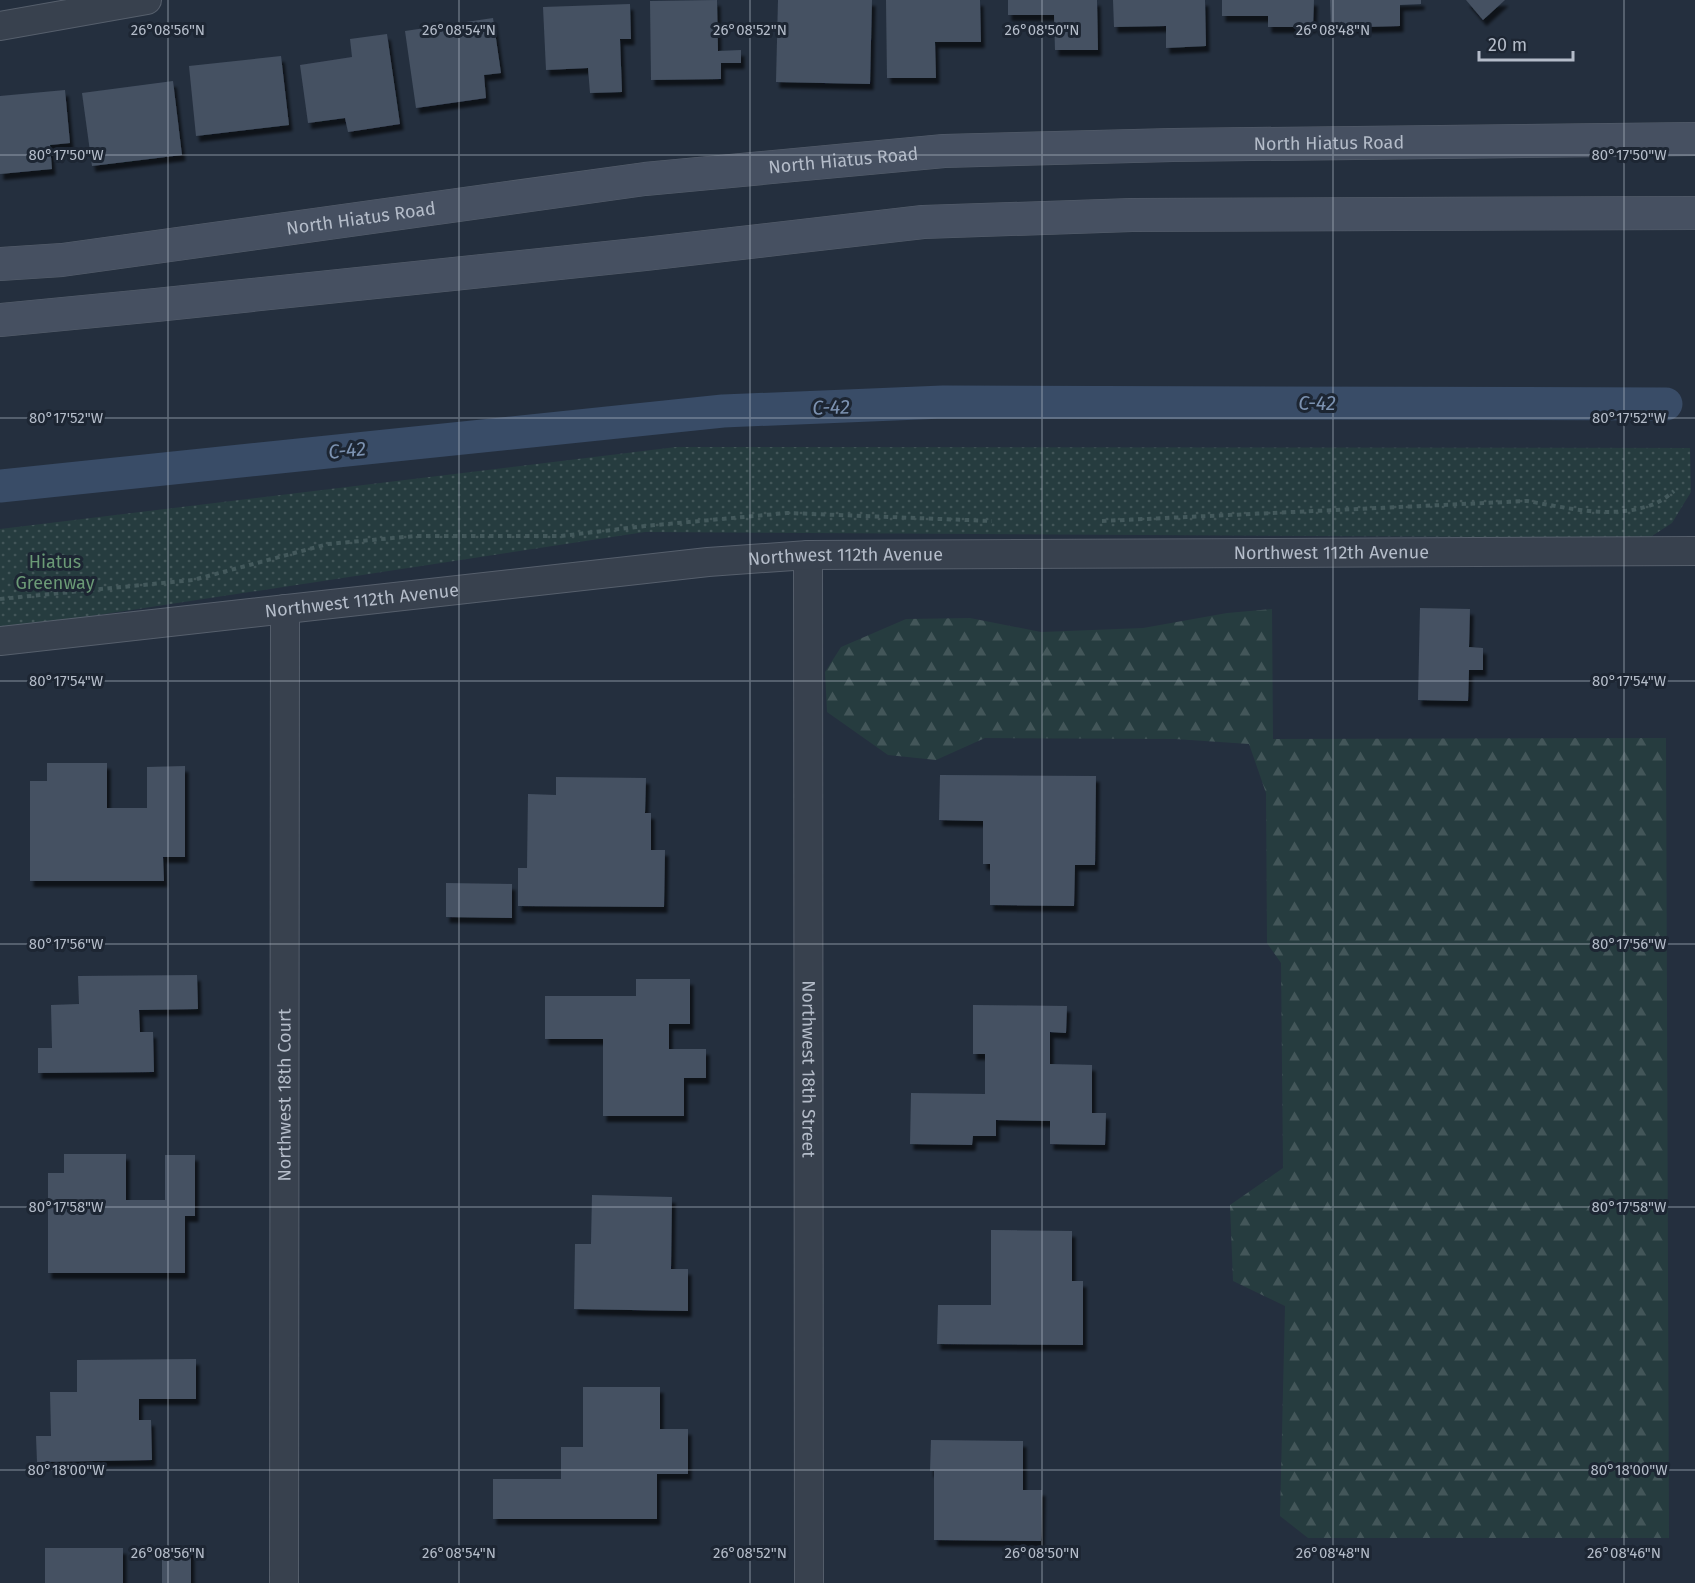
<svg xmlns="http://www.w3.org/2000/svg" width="1695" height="1583" font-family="'Fira Sans',sans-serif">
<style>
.forest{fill:url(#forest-firs)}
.park{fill:url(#park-dots)}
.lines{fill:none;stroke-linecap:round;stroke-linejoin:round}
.canal{stroke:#394c67;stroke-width:33}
.building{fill:#455162;filter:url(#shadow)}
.street-casing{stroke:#565f6c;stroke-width:30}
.secondary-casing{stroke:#565f6c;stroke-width:34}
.path{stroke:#44595c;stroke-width:4;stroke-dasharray:4.5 4.5;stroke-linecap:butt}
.street{stroke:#38414e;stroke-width:28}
.secondary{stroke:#465061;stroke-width:33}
.ticks{fill:none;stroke:#b4bcc9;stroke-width:1.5;stroke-opacity:0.45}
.labels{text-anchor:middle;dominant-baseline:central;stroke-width:6;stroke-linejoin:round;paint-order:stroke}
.street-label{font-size:18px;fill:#b4bcc9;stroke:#1d2633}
.park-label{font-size:18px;fill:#6b9a76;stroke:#1d2633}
.water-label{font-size:20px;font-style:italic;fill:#7c92b1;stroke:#1d2633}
.ticks-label{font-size:15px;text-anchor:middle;fill:#b4bcc9;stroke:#1d2633;stroke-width:6;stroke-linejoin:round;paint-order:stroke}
</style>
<defs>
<pattern id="forest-firs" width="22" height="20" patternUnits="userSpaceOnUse" patternTransform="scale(1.5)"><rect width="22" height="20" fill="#263c3f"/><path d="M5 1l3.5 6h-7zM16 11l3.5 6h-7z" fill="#435659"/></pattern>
<pattern id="park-dots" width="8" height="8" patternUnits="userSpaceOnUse" patternTransform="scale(1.5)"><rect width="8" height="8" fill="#263c3f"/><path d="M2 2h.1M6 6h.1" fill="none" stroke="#435659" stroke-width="1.8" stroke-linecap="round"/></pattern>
<filter id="shadow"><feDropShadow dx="3.5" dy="6" stdDeviation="1.5" flood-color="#0009"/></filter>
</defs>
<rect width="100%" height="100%" fill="#242f3e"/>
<path class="forest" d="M1272 609 1273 739 1666 738 1669 1538H1308L1280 1516 1285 1306 1233 1281 1230 1205 1283 1168 1281 963 1267 943 1266 793 1249 744 1175 739 985 738 936 760 888 755 827 712 825 672 841 647 906 619 970 618 1041 632 1143 628 1227 613Z"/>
<path class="park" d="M676 447 1690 448 1691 492 1672 523 1649 538 645 532 0 630V529Z"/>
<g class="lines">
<path class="canal" d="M0 486 723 411 943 402 1666 404"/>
</g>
<g class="building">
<path d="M717 0 718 51 741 50V63H721V79L651 80 650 1Z"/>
<path d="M778 0H872L870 84 776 82Z"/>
<path d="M886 0H980L981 42H935L936 78H887Z"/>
<path d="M1008 0H1097L1098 50H1055L1054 15H1008Z"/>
<path d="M1113 0H1205L1206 46 1166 48V26L1114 27Z"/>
<path d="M1222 0H1314L1313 27H1268V16H1222Z"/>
<path d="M1330 0H1421V4L1400 5V26L1331 28Z"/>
<path d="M1466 0H1505L1483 20Z"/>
<path d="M630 4 631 39H620L622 92 590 93 588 68 546 70 543 7Z"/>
<path d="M493 18 501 73 484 75 486 98 416 108 405 31Z"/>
<path d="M387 34 400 124 348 132 345 118 308 123 300 65 352 57 350 39Z"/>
<path d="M281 56 289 125 196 136 189 66Z"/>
<path d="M173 81 182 155 92 166 82 93Z"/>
<path d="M65 90 70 143 50 145 52 169 0 174V96Z"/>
<path d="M1420 608 1470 609 1469 647 1483 648V670H1469L1468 701 1418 700Z"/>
<path d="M47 763H107V808H147V767L185 766V857H163L164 881H30V781H47Z"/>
<path d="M940 775 1096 776 1095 865H1075L1074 906 990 905V864H983V821L939 820Z"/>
<path d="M556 777 646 778 645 813H651V850H665L664 907 518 906V868H527L528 794 556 795Z"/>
<path d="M446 883 512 884V918L446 917Z"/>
<path d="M197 975 198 1009 139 1010 140 1032H153L154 1072 38 1073V1048H52L51 1005 79 1004 78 976Z"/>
<path d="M636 979H690V1024H669V1049H706V1078H684V1116H603V1039H545V996H636Z"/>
<path d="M973 1005 1067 1006 1066 1033 1050 1032V1064L1092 1065V1113H1106L1105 1145 1050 1144V1121L996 1120V1136H973L972 1145 910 1144 911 1093 985 1094V1054H973Z"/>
<path d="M64 1154H126V1200H165V1155H195V1216H185V1273H48V1173H64Z"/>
<path d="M592 1195 672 1197 671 1269H688V1311L574 1309 575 1244H591Z"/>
<path d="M991 1230 1072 1231V1281H1083V1345L937 1344 938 1305H991Z"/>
<path d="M196 1359V1399H139V1420H151L152 1460 37 1462 36 1436H51L50 1392H77V1360Z"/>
<path d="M583 1387H660V1429H688V1474H657V1519H493V1479H561V1447H583Z"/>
<path d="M931 1440 1023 1441V1490H1042L1041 1541 934 1540V1471H930Z"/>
<path d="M191 1546V1583H162V1547Z"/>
<rect x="45" y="1548" width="78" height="35"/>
</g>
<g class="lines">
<defs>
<g id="street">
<path d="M0 26 147 0"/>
<path id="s1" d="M808 555 809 1583"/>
<path id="s2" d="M0 641 708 562 808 555 1695 551"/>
<path id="s3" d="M284 1583 285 609"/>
</g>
<g id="secondary">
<path id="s4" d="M0 264 62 260 645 179 944 151 1173 145 1695 139"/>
<path d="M0 320 156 305 645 254 923 222 1132 215 1695 213"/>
</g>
</defs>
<use href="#street" class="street-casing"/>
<use href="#secondary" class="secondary-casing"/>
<g class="path">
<path d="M1102 521 1527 501C1569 508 1613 520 1654 504 1661 501 1668 496 1674 491"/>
<path d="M0 599 193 580 328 544 415 536H561L645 526 787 513 992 521"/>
</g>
<use href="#street" class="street"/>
<use href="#secondary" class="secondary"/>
</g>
<path class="ticks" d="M168 0V1583M459 0V1583M750 0V1583M1042 0V1583M1333 0V1583M1624 0V1583M0 155H1695M0 418H1695M0 681H1695M0 944H1695M0 1207H1695M0 1470H1695"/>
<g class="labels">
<g class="street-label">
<text stroke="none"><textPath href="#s4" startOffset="1336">North Hiatus Road</textPath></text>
<text stroke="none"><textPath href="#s4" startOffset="850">North Hiatus Road</textPath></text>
<text stroke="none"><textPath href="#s4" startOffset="364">North Hiatus Road</textPath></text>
<text stroke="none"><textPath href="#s2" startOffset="1336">Northwest 112th Avenue</textPath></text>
<text stroke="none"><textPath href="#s2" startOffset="850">Northwest 112th Avenue</textPath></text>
<text stroke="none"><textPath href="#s2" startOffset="364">Northwest 112th Avenue</textPath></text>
<text stroke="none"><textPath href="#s1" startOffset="514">Northwest 18th Street</textPath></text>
<text stroke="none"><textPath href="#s3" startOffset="488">Northwest 18th Court</textPath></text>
</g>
<g class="park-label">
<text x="55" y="562">Hiatus<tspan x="55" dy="21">Greenway</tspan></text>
</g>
<g class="water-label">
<text x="1317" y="403">C-42</text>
<text transform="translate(831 407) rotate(-2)">C-42</text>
<text transform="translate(347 450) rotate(-6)">C-42</text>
</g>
</g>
<g class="ticks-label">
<text x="168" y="35">26°08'56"N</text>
<text x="459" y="35">26°08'54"N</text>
<text x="750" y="35">26°08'52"N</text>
<text x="1042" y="35">26°08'50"N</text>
<text x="1333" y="35">26°08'48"N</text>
<text x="1629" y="160">80°17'50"W</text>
<text x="66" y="160">80°17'50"W</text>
<text x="1629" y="423">80°17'52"W</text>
<text x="66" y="423">80°17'52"W</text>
<text x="1629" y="686">80°17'54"W</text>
<text x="66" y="686">80°17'54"W</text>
<text x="1629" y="949">80°17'56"W</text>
<text x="66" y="949">80°17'56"W</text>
<text x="1629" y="1212">80°17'58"W</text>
<text x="66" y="1212">80°17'58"W</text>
<text x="1629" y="1475">80°18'00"W</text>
<text x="66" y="1475">80°18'00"W</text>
<text x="168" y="1558">26°08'56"N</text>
<text x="459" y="1558">26°08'54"N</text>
<text x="750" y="1558">26°08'52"N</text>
<text x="1042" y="1558">26°08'50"N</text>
<text x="1333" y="1558">26°08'48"N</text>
<text x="1624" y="1558">26°08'46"N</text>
</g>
<path d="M1479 51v9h94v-9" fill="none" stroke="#b4bcc9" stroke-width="3"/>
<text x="1488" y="51" font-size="18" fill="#b4bcc9" stroke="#1d2633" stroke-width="4.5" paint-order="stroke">20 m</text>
</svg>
